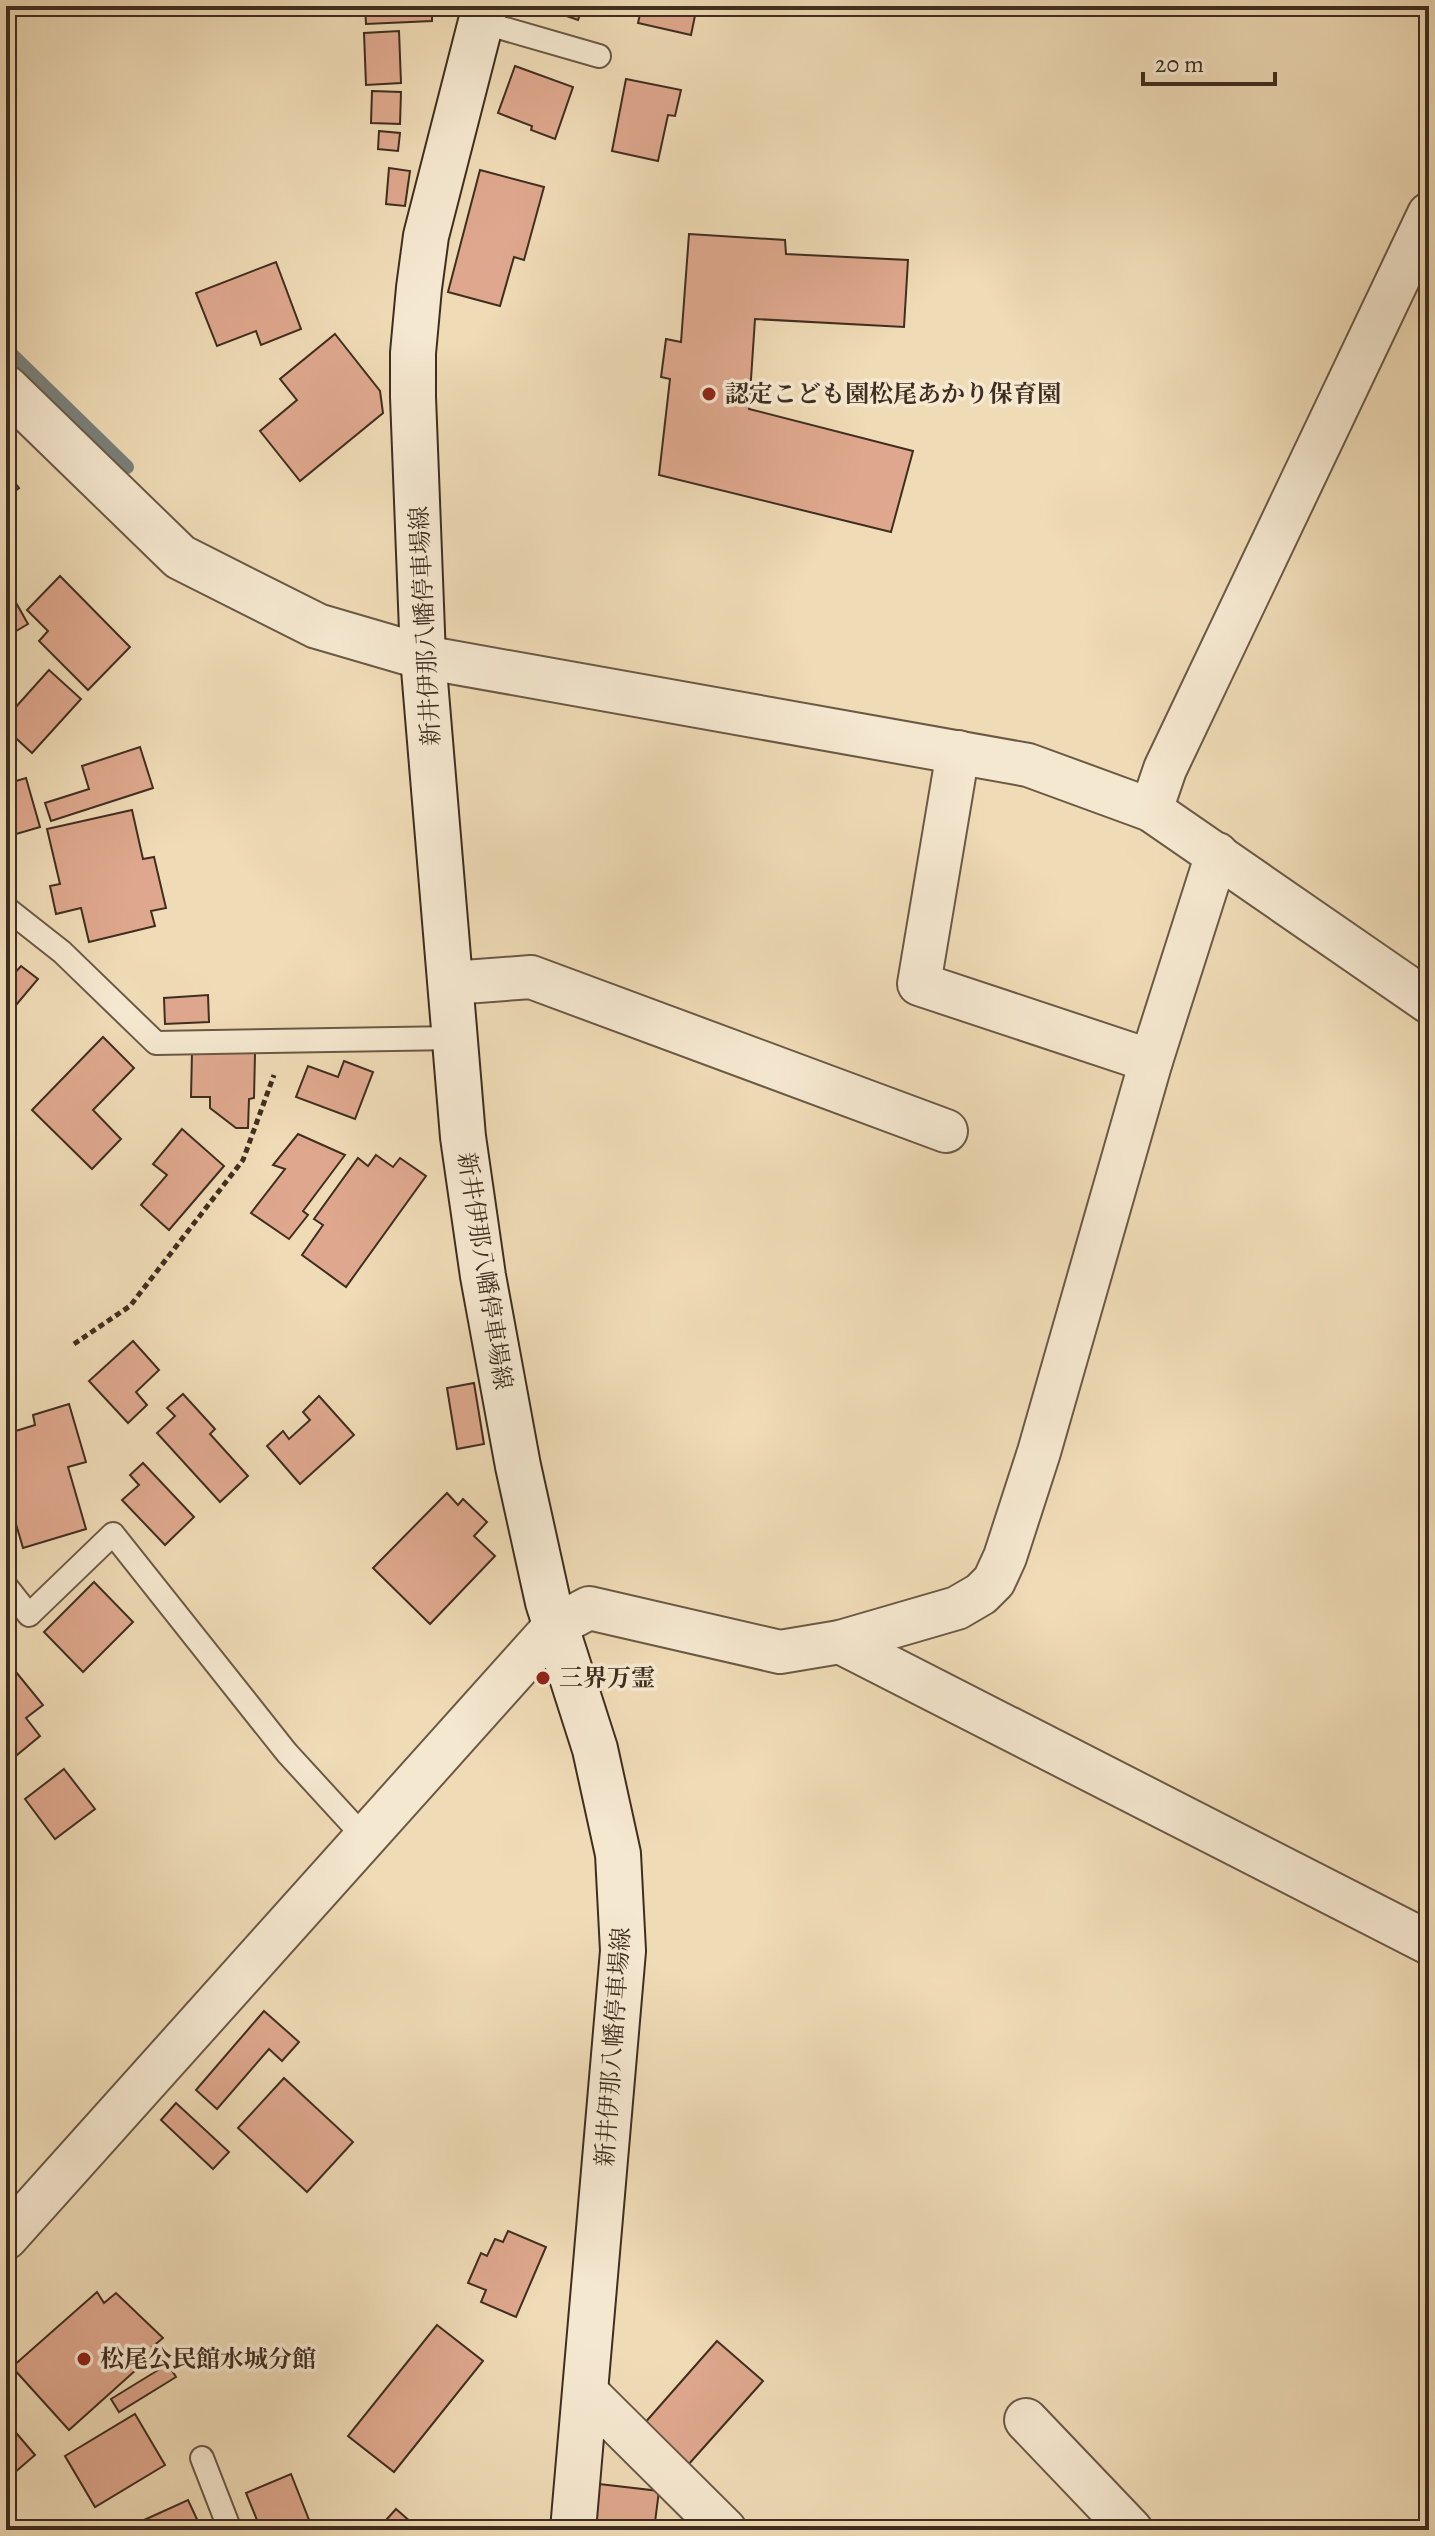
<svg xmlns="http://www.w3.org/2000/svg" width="1435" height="2536" font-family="Alegreya,'Noto Serif JP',serif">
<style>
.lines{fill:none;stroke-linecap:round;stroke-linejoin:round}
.stream{stroke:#79817c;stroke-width:14}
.building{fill:#dfa88e;stroke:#3f2e1f;stroke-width:2}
.service-casing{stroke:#6b5945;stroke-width:26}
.minor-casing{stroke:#6b5945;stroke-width:46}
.tertiary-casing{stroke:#6b5945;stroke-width:48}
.secondary-casing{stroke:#3f2e1f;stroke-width:48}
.path{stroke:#3f2e1f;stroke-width:5;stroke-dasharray:6 4;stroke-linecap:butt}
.service{stroke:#f5e8d0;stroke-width:22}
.minor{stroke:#f5e8d0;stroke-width:42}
.tertiary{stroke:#f5e8d0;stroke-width:44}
.secondary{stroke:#f5e8d0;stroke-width:44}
.poi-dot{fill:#8f2418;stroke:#f5e8d0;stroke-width:3}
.labels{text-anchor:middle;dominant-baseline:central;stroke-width:7;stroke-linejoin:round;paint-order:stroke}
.poi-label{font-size:24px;font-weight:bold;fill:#3f2e1f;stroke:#f5e8d0;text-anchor:start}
.street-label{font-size:24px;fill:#3f2e1f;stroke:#f5e8d0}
</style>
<rect width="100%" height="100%" fill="#efdbb6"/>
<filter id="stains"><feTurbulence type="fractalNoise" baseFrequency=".0025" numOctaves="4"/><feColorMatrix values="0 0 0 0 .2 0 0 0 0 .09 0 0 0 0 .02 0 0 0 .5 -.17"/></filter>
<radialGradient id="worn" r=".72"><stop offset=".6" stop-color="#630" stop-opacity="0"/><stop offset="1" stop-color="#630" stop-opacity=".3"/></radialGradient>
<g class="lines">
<path class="stream" d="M6 349 127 467"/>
</g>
<g class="building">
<path d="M365 6H432V21L366 24Z"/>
<path d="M538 6H583L578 20Z"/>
<path d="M642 6H697L691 35 638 23Z"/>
<path d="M399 31 401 83 366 85 364 33Z"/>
<path d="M515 66 573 87 555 139 531 130 532 126 498 113Z"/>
<path d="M626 79 681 90 675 116 668 115 658 161 612 151Z"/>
<path d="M372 91 401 92 400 124 371 123Z"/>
<path d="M379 131 400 133 398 151 378 149Z"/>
<path d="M389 168 410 171 405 206 386 204Z"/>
<path d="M480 170 544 187 524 260 514 257 500 306 448 292Z"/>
<path d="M689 234 785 240 786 254 908 260 904 327 755 319 749 409 913 451 891 532 659 475 670 379 661 377 666 339 681 342Z"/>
<path d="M276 262 301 329 261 345 256 331 217 346 196 293Z"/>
<path d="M335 334 380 391 383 413 300 481 260 431 297 400 280 379Z"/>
<path d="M6 471 19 488 6 498Z"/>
<path d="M60 576 130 647 88 690 39 641 48 631 27 610Z"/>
<path d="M6 585 28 624 6 637Z"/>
<path d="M49 670 81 699 32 753 6 729V718Z"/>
<path d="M140 747 153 788 51 821 45 803 89 789 82 766Z"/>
<path d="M26 778 40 827 6 837V784Z"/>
<path d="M132 810 143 859 154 857 166 908 151 911 155 926 89 942 81 908 56 914 50 886 60 884 47 829Z"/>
<path d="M21 966 38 979 6 1017V971L12 976Z"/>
<path d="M208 995 209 1022 165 1024 164 998Z"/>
<path d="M103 1037 134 1068 93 1110 121 1139 92 1169 32 1110Z"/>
<path d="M192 1052 255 1053 254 1098 249 1099 248 1128H236L210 1108V1097H191Z"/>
<path d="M344 1061 373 1072 355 1119 296 1097 308 1066 338 1077Z"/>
<path d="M182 1129 224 1166 169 1230 141 1205 167 1175 153 1164Z"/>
<path d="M298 1134 345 1155 303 1211 308 1215 289 1239 251 1213 285 1169 273 1165Z"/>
<path d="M376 1155 393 1167 400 1158 426 1176 346 1287 302 1255 323 1225 314 1219 358 1158 368 1166Z"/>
<path d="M133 1341 159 1370 136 1392 147 1405 128 1423 89 1381Z"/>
<path d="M474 1383 484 1444 457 1449 447 1388Z"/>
<path d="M183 1394 215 1429 210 1434 248 1476 220 1502 157 1433 175 1416 167 1408Z"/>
<path d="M319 1396 354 1435 300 1484 267 1446 283 1431 289 1439 310 1420 303 1412Z"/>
<path d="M69 1404 86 1462 68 1467 86 1529 23 1548 6 1490V1434L35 1425 33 1415Z"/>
<path d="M143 1463 194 1517 165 1545 122 1500 139 1485 130 1475Z"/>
<path d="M447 1493 458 1505 463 1499 487 1522 474 1536 495 1556 430 1624 373 1568Z"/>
<path d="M94 1582 133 1622 83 1672 44 1632Z"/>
<path d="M7 1661 43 1705 26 1718 40 1736 6 1764Z"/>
<path d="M64 1769 95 1809 55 1839 25 1799Z"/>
<path d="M6 1856 14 1866 6 1873Z"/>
<path d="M264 2011 299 2042 282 2061 269 2049 217 2109 196 2090Z"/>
<path d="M284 2078 353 2142 307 2192 238 2128Z"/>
<path d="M176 2103 229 2152 213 2169 161 2120Z"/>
<path d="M508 2231 546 2247 516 2317 481 2302 486 2290 468 2283 481 2253 487 2256 495 2239 503 2242Z"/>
<path d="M97 2292 104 2303 116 2293 163 2338 152 2347 156 2352 69 2430 12 2367Z"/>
<path d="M437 2325 483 2361 394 2472 348 2436Z"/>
<path d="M717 2341 763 2381 688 2465 643 2425Z"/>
<path d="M168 2364 176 2377 119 2412 111 2399Z"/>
<path d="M135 2414 165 2465 95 2507 65 2456Z"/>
<path d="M6 2421 35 2455 6 2480Z"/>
<path d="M291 2474 313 2530H261L246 2493Z"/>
<path d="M599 2484 659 2491 654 2530H593Z"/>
<path d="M188 2500 202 2530H122Z"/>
<path d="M396 2509 420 2530H377Z"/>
</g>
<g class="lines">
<defs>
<g id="service">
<path d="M481 22 599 56"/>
<path d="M6 908 62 952 156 1043 455 1038"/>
<path d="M6 1586 29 1615 113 1534 287 1753 365 1838"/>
<path d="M202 2458 230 2530"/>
</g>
<g id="minor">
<path d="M423 657 1028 765 1151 810 1429 1002"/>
<path d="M958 752 919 984 1151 1061"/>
<path d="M1151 810 1165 769 1429 214"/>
<path d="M451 983 531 977 946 1131"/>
<path d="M840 1642 1429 1943"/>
<path d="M6 2238 555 1626 589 1608 780 1652 840 1642 957 1608 981 1594 994 1581 1005 1557 1039 1452 1151 1061 1217 854"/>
<path d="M586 2392 725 2530"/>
<path d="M1026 2420 1131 2530"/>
</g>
<path id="tertiary" d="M6 388 180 557 317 626 423 657"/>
<path id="secondary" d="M485 6 426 236 419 288 413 353V397L423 657 463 1137 483 1276 518 1466 548 1602 595 1749 618 1854 623 1951 573 2530"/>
</defs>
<use href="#service" class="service-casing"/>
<use href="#minor" class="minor-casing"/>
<use href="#tertiary" class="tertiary-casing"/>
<use href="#secondary" class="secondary-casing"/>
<path class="path" d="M74 1344 130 1306 243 1160 274 1075"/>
<use href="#service" class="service"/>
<use href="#minor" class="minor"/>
<use href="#tertiary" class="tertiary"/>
<use href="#secondary" class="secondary"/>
</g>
<g class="poi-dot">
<circle cx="709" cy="394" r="8"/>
<circle cx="543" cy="1678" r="8"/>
<circle cx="84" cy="2359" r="8"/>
</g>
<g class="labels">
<g class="poi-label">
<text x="725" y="394">認定こども園松尾あかり保育園</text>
<text x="559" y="1678">三界万霊</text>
<text x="100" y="2359">松尾公民館水城分館</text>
</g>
<g class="street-label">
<text transform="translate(425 626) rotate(-93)">新井伊那八幡停車場線</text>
<text transform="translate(485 1271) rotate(81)">新井伊那八幡停車場線</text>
<text transform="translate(613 2047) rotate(-86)">新井伊那八幡停車場線</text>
</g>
</g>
<rect width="1435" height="2536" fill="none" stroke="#efdbb6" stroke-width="32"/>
<rect x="8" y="8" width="1419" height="2520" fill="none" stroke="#3f2e1f" stroke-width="4"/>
<rect x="16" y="16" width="1403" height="2504" fill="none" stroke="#3f2e1f" stroke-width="2"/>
<path d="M1143 72v12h132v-12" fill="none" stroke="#3f2e1f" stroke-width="4"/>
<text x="1155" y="72" font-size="24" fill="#3f2e1f" stroke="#f5e8d0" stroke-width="6" paint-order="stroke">20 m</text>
<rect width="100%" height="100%" filter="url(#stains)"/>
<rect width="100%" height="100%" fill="url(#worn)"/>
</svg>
